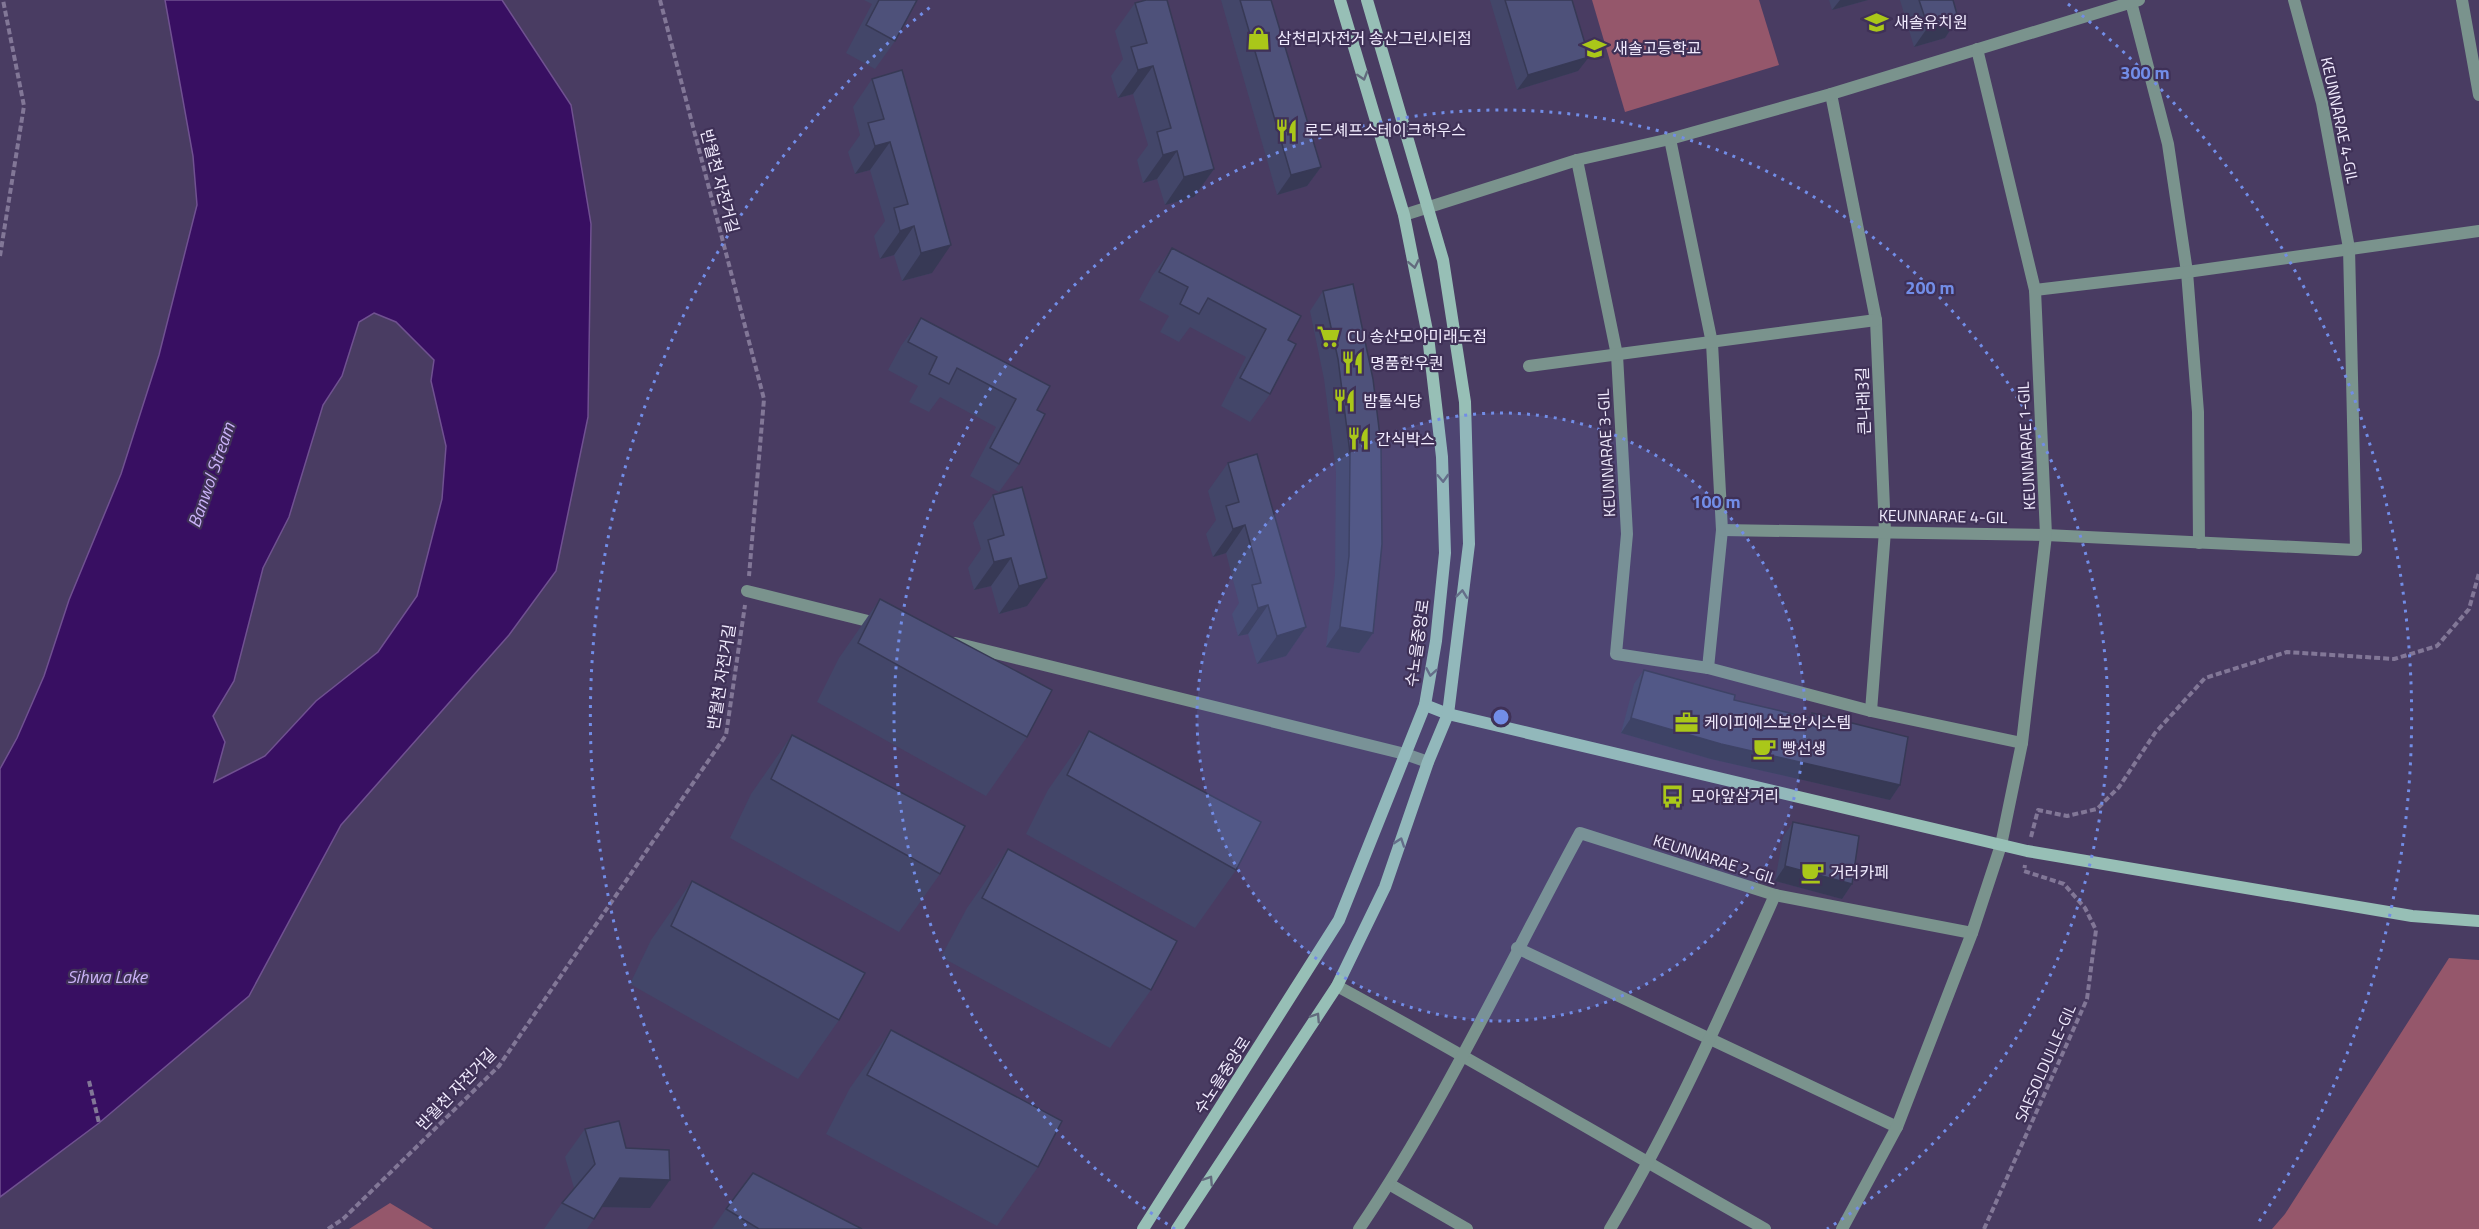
<svg xmlns="http://www.w3.org/2000/svg" width="2479" height="1229" font-family="'Titillium Web','Noto Sans KR',sans-serif">
<style>
.green{fill:#95576b}
.water{fill:#380f62;stroke:#705191;stroke-width:1.5;fill-rule:evenodd}
.lines{fill:none;stroke-linecap:round;stroke-linejoin:round}
.path{stroke:#827797;stroke-width:4;stroke-dasharray:6 3;stroke-linecap:butt}
.street{stroke:#7a938d;stroke-width:12}
.secondary{stroke:#97bfb6;stroke-width:12}
.wall{fill:#434669}
.shaded-wall{fill:#373955}
.building{fill:#4e517a;stroke:#373955;stroke-width:1.5}
.oneway{stroke:#626a7d}
.ring{fill:none;stroke:#728de7;stroke-width:3;stroke-dasharray:3 6}
.labels{text-anchor:middle;dominant-baseline:central;stroke-width:4.5;stroke-linejoin:round;paint-order:stroke}
.poi-label{font-size:16px;fill:#f1ebfe;stroke:#3f3157;text-anchor:start}
.street-label{font-size:16px;fill:#f1ebfe;stroke:#3f3157}
.water-label{font-size:18px;font-style:italic;fill:#cab2f7;stroke:#3f3157}
.centre{fill:#728de7;stroke:#3f3157;stroke-width:3}
.ring-label{font-size:18px;text-anchor:middle;font-weight:bold;fill:#728de7;stroke:#3f3157;stroke-width:4.5;stroke-linejoin:round;paint-order:stroke}
</style>
<rect width="100%" height="100%" fill="#493c62"/>
<g class="green">
<path d="M1592 0H1759L1779 65 1625 112Z"/>
<path d="M2449 958 2479 960V1229H2272L2285 1214Z"/>
<path d="M390 1203 433 1229H349Z"/>
</g>
<path class="water" d="M165 0H502L571 105 591 224 588 417 556 571 509 635 341 825 249 996 99 1123 0 1197V769L17 738 44 676 69 600 121 474 159 355 197 205 193 156ZM374 313 396 322 434 360 431 381 446 446 442 499 417 596 378 652 316 701 265 756 214 782 225 742 213 716 234 681 263 568 289 517 323 405 342 376 359 322Z"/>
<g class="lines">
<g class="path">
<path d="M660 0 764 399 749 576"/>
<path d="M0 256 24 106 3 0"/>
<path d="M2031 837 2038 810 2067 816 2097 809 2119 787 2155 733 2205 678 2287 652 2394 659 2437 646 2469 609 2479 573"/>
<path d="M89 1081 99 1123"/>
<path d="M328 1229 343 1219 499 1066 726 735 745 605"/>
<path d="M1984 1229 2087 999 2096 930 2085 908 2064 884 2024 871 2025 865"/>
</g>
<g class="street">
<path d="M2462 0 2479 95"/>
<path d="M2131 2 2168 144 2187 272 2198 412 2199 543"/>
<path d="M1831 94 1876 320 1885 531 1871 711"/>
<path d="M1670 139 1712 343 1722 530 1708 668"/>
<path d="M1577 160 1617 355 1627 534 1616 654 1708 668 1871 711 2022 743"/>
<path d="M1404 215 1577 160 1670 139 1831 94 2139 0"/>
<path d="M2035 290 2187 272 2479 231"/>
<path d="M1529 366 1876 320"/>
<path d="M1722 530 2046 535 2356 550 2349 248 2322 103 2294 0"/>
<path d="M747 591 880 624"/>
<path d="M955 643 1405 754 1428 762"/>
<path d="M1517 948 1897 1127"/>
<path d="M1337 986C1481 1064 1622 1149 1765 1229"/>
<path d="M1389 1184 1467 1229"/>
<path d="M1359 1229C1444 1104 1508 965 1580 833L1775 895 1972 933"/>
<path d="M1610 1229C1674 1122 1724 1009 1775 895"/>
<path d="M1842 1229 1897 1127 1972 933 2001 845 2022 743 2046 535 2035 290 1977 49"/>
</g>
<g class="secondary">
<path d="M1425 705 1448 714 2027 851 2412 916 2479 921"/>
<path d="M1143 1229 1339 920 1425 705 1436 641 1445 553 1442 457 1428 336 1404 215 1340 0"/>
<path d="M1177 1229 1337 986 1385 887 1428 762 1448 714 1469 544 1465 402 1443 260 1367 0"/>
</g>
</g>
<g class="wall">
<path d="M864 0H917L895 41 875 69 846 53 872 4Z"/>
<path d="M1221 0H1271L1321 167 1307 186 1277 195Z"/>
<path d="M1490 0H1572L1578 71 1517 90Z"/>
<path d="M1829 0H1868L1832 10Z"/>
<path d="M1900 0H1953L1958 18 1945 38 1914 47Z"/>
<path d="M1135 3 1214 169 1194 197 1165 205 1157 179 1143 183 1137 160 1148 145 1133 94 1118 98 1111 76 1123 59 1115 31Z"/>
<path d="M872 79 932 273 902 281 894 255 880 259 874 236 885 221 870 170 855 174 848 152 860 135 853 107Z"/>
<path d="M1172 248 1288 340 1270 394 1250 422 1221 406 1246 357 1190 327 1179 342 1160 332 1169 316 1139 300 1152 276Z"/>
<path d="M1353 284 1373 633 1359 653 1326 647 1335 575 1336 472 1324 379 1310 311 1323 291Z"/>
<path d="M921 318 1037 410 1019 464 999 492 970 476 996 427 940 397 929 412 909 402 918 386 888 370 901 346Z"/>
<path d="M1228 463 1306 627 1286 656 1257 664 1248 634 1238 636 1232 614 1239 603 1226 553 1213 557 1206 534 1216 520 1208 491Z"/>
<path d="M993 495 1027 606 999 614 991 586 974 590 968 568 981 549 973 523Z"/>
<path d="M880 599 1027 737 986 796 817 702 839 658Z"/>
<path d="M1644 670 1734 700 1808 718 1812 713 1900 785 1890 800 1711 759 1621 733 1634 684Z"/>
<path d="M1089 731 1236 870 1195 928 1026 834 1048 790Z"/>
<path d="M792 735 940 874 899 932 730 838 751 794Z"/>
<path d="M1793 822 1852 884 1842 899 1775 881 1783 837Z"/>
<path d="M1008 849 1151 990 1110 1048 941 957 967 908Z"/>
<path d="M692 881 839 1020 798 1079 630 984 651 940Z"/>
<path d="M891 1030 1038 1167 997 1226 826 1134 850 1088Z"/>
<path d="M585 1129 626 1148 650 1208 602 1207 587 1229H544L562 1203 574 1188 565 1157Z"/>
<path d="M726 1209 862 1229H712Z"/>
</g>
<g class="shaded-wall">
<path d="M1840 0H1868L1832 10Z"/>
<path d="M1958 18 1945 38 1914 47 1928 27Z"/>
<path d="M1589 57 1578 71 1517 90 1528 75Z"/>
<path d="M1153 66 1133 94 1118 98 1138 70Z"/>
<path d="M890 142 870 170 855 174 875 146Z"/>
<path d="M1177 151 1157 179 1143 183 1163 155Z"/>
<path d="M1321 167 1307 186 1277 195 1291 175Z"/>
<path d="M1214 169 1194 197 1165 205 1184 177Z"/>
<path d="M914 226 894 255 880 259 900 231Z"/>
<path d="M951 245 932 273 902 281 921 253Z"/>
<path d="M1245 525 1226 553 1213 557 1233 529Z"/>
<path d="M1011 558 991 586 974 590 994 562Z"/>
<path d="M1047 578 1027 606 999 614 1019 586Z"/>
<path d="M1268 605 1248 634 1238 636 1258 608Z"/>
<path d="M1306 627 1286 656 1257 664 1277 636Z"/>
<path d="M1340 627 1373 633 1359 653 1326 647Z"/>
<path d="M1631 718 1900 785 1890 800 1711 759 1621 733Z"/>
<path d="M1785 866 1852 884 1842 899 1775 881Z"/>
<path d="M620 1178 670 1180 650 1208 600 1207Z"/>
</g>
<g class="building">
<path d="M879 0H917L895 41 866 25Z"/>
<path d="M1146 0H1167L1214 169 1184 177 1177 151 1163 155 1157 132 1171 128 1153 66 1138 70 1131 47 1147 43 1135 3Z"/>
<path d="M1240 0H1271L1321 167 1291 175Z"/>
<path d="M1505 0H1572L1589 57 1528 75Z"/>
<path d="M1919 0H1953L1958 18 1928 27Z"/>
<path d="M902 70 951 245 921 253 914 226 900 231 894 208 908 204 890 142 875 146 868 123 884 119 872 79Z"/>
<path d="M1172 248 1301 316 1288 340 1296 344 1270 394 1240 378 1266 329 1208 298 1199 314 1180 304 1188 287 1159 272Z"/>
<path d="M1353 284 1373 379 1381 445 1382 544 1373 633 1340 627 1349 556 1350 453 1338 359 1323 291Z"/>
<path d="M921 318 1050 386 1037 410 1045 414 1019 464 990 448 1016 399 957 368 949 384 929 374 937 357 908 342Z"/>
<path d="M1257 454 1306 627 1277 636 1268 605 1258 608 1252 585 1261 583 1245 525 1233 529 1226 506 1239 502 1228 463Z"/>
<path d="M1022 487 1047 578 1019 586 1011 558 994 562 988 540 1004 535 993 495Z"/>
<path d="M880 599 1052 690 1027 737 858 643Z"/>
<path d="M1644 670 1735 695 1734 700 1811 718 1812 713 1908 737 1900 785 1721 744 1631 718Z"/>
<path d="M1089 731 1261 822 1236 870 1067 775Z"/>
<path d="M792 735 965 826 940 874 771 779Z"/>
<path d="M1793 822 1859 836 1852 884 1785 866Z"/>
<path d="M1008 849 1177 941 1151 990 982 898Z"/>
<path d="M692 881 865 973 839 1020 671 926Z"/>
<path d="M891 1030 1062 1121 1038 1167 867 1075Z"/>
<path d="M619 1121 626 1148 669 1150 670 1180 620 1178 594 1219 562 1203 595 1164 585 1129Z"/>
<path d="M753 1173 862 1229H759L726 1209Z"/>
</g>
<defs><path id="oneway-chevron" d="M-2-3.5L2.5 0L-2 3.5" fill="none" stroke-width="1.6" stroke-linecap="round" stroke-linejoin="round" transform="scale(1.5)"/></defs>
<g class="oneway">
<use href="#oneway-chevron" transform="translate(1363 76) rotate(73)"/>
<use href="#oneway-chevron" transform="translate(1414 264) rotate(79)"/>
<use href="#oneway-chevron" transform="translate(1443 478) rotate(88)"/>
<use href="#oneway-chevron" transform="translate(1462 594) rotate(-83)"/>
<use href="#oneway-chevron" transform="translate(1431 672) rotate(100)"/>
<use href="#oneway-chevron" transform="translate(1400 842) rotate(-71)"/>
<use href="#oneway-chevron" transform="translate(1316 1017) rotate(-57)"/>
<use href="#oneway-chevron" transform="translate(1209 1180) rotate(-57)"/>
</g>
<circle cx="1501" cy="717" r="304" fill="#728de7" fill-opacity=".12"/>
<g class="ring">
<circle cx="1501" cy="717" r="304"/>
<path d="M1175 1229A607 607 0 1 1 1827 1229"/>
<path d="M746 1226A911 911 0 0 1 934 4M2068 4A911 911 0 0 1 2256 1226"/>
</g>
<defs>
<symbol id="school-bare" viewBox="-9 -9 18 18"><path d="M0-5L7-2L0 1L-7-2ZM-4 1L0 2.5L4 1V4Q0 6-4 4Z" fill="#aac719" stroke="#3f3157" stroke-width="2.5" paint-order="stroke"/></symbol>
<symbol id="shop-bare" viewBox="-9 -9 18 18"><path d="M-5-2.5h2.3a2.7 3.5 0 0 1 5.4 0H5L5.5 6h-11ZM-1.5-2.5h3a1.5 2.3 0 0 0-3 0Z" fill="#aac719" stroke="#3f3157" stroke-width="2.5" paint-order="stroke"/></symbol>
<symbol id="restaurant-bare" viewBox="-9 -9 18 18"><path d="M-5-6h1v4h1v-4h1v4h1v-4h1v5L-1.5 .5V6h-2V.5L-5-1ZM5-6V6H3V1.5H1.5Q1.5-4 5-6Z" fill="#aac719" stroke="#3f3157" stroke-width="2.5" paint-order="stroke"/></symbol>
<symbol id="supermarket-bare" viewBox="-9 -9 18 18"><path d="M-6-5.5h2.5l.6 2H6L4.5 2H-2.5L-4.4-4H-6ZM-1.5 3.2a1.3 1.3 0 1 0 .1 0ZM3 3.2a1.3 1.3 0 1 0 .1 0Z" fill="#aac719" stroke="#3f3157" stroke-width="2.5" paint-order="stroke"/></symbol>
<symbol id="office-bare" viewBox="-9 -9 18 18"><path d="M-6-3h4V-5.5h4V-3h4V5H-6ZM-1-4.5V-3h2v-1.5ZM-6 0V1H6V0Z" fill="#aac719" stroke="#3f3157" stroke-width="2.5" paint-order="stroke"/></symbol>
<symbol id="cafe-bare" viewBox="-9 -9 18 18"><path d="M-5.5-4.5H6V0H3Q3 3.5 0 3.5H-2.5Q-5.5 3.5-5.5 0ZM3-3.2v2h1.7v-2ZM-6 4.5H4V6H-6Z" fill="#aac719" stroke="#3f3157" stroke-width="2.5" paint-order="stroke"/></symbol>
<symbol id="bus-bare" viewBox="-9 -9 18 18"><path d="M-5-6H5V4H4V6H2V4H-2V6H-4V4H-5ZM-3.5-4V0h7V-4ZM-3.5 1.2v1.5H-2V1.2ZM2 1.2v1.5H3.5V1.2Z" fill="#aac719" stroke="#3f3157" stroke-width="2.5" paint-order="stroke"/></symbol>
</defs>
<g fill-rule="evenodd">
<use href="#school-bare" x="1860" y="6" width="33" height="33"/>
<use href="#shop-bare" x="1242" y="22" width="33" height="33"/>
<use href="#school-bare" x="1578" y="32" width="33" height="33"/>
<use href="#restaurant-bare" x="1270" y="114" width="33" height="33"/>
<use href="#supermarket-bare" x="1312" y="320" width="33" height="33"/>
<use href="#restaurant-bare" x="1336" y="346" width="33" height="33"/>
<use href="#restaurant-bare" x="1328" y="384" width="33" height="33"/>
<use href="#restaurant-bare" x="1342" y="422" width="33" height="33"/>
<use href="#office-bare" x="1670" y="706" width="33" height="33"/>
<use href="#cafe-bare" x="1748" y="732" width="33" height="33"/>
<use href="#bus-bare" x="1656" y="780" width="33" height="33"/>
<use href="#cafe-bare" x="1796" y="856" width="33" height="33"/>
</g>
<g class="labels">
<g class="poi-label">
<text x="1894" y="22">새솔유치원</text>
<text x="1277" y="38">삼천리자전거 송산그린시티점</text>
<text x="1613" y="48">새솔고등학교</text>
<text x="1304" y="130">로드셰프스테이크하우스</text>
<text x="1347" y="336">CU 송산모아미래도점</text>
<text x="1370" y="363">명품한우퀀</text>
<text x="1363" y="401">밤톨식당</text>
<text x="1376" y="439">간식박스</text>
<text x="1704" y="722">케이피에스보안시스템</text>
<text x="1782" y="748">빵선생</text>
<text x="1691" y="796">모아앞삼거리</text>
<text x="1830" y="872">거러카페</text>
</g>
<g class="street-label">
<text transform="translate(2340 120) rotate(78)">KEUNNARAE 4-GIL</text>
<text transform="translate(720 181) rotate(75)">반월천 자전거길</text>
<text transform="translate(1863 401) rotate(-92)">큰나래3길</text>
<text transform="translate(2026 446) rotate(-93)">KEUNNARAE 1-GIL</text>
<text transform="translate(1606 453) rotate(-93)">KEUNNARAE 3-GIL</text>
<text transform="translate(1943 516) rotate(1)">KEUNNARAE 4-GIL</text>
<text transform="translate(1417 643) rotate(-82)">수노을중앙로</text>
<text transform="translate(721 677) rotate(-81)">반월천 자전거길</text>
<text transform="translate(1715 859) rotate(18)">KEUNNARAE 2-GIL</text>
<text transform="translate(2045 1063) rotate(-66)">SAESOLDULLE-GIL</text>
<text transform="translate(1222 1075) rotate(-57)">수노을중앙로</text>
<text transform="translate(456 1089) rotate(-46)">반월천 자전거길</text>
</g>
<g class="water-label">
<text transform="translate(211 475) rotate(-71)">Banwol Stream</text>
<text x="107" y="976">Sihwa Lake</text>
</g>
</g>
<circle cx="1501" cy="717" r="9" class="centre"/>
<g class="ring-label">
<text x="2145" y="79">300 m</text>
<text x="1930" y="294">200 m</text>
<text x="1716" y="508">100 m</text>
</g>
</svg>
